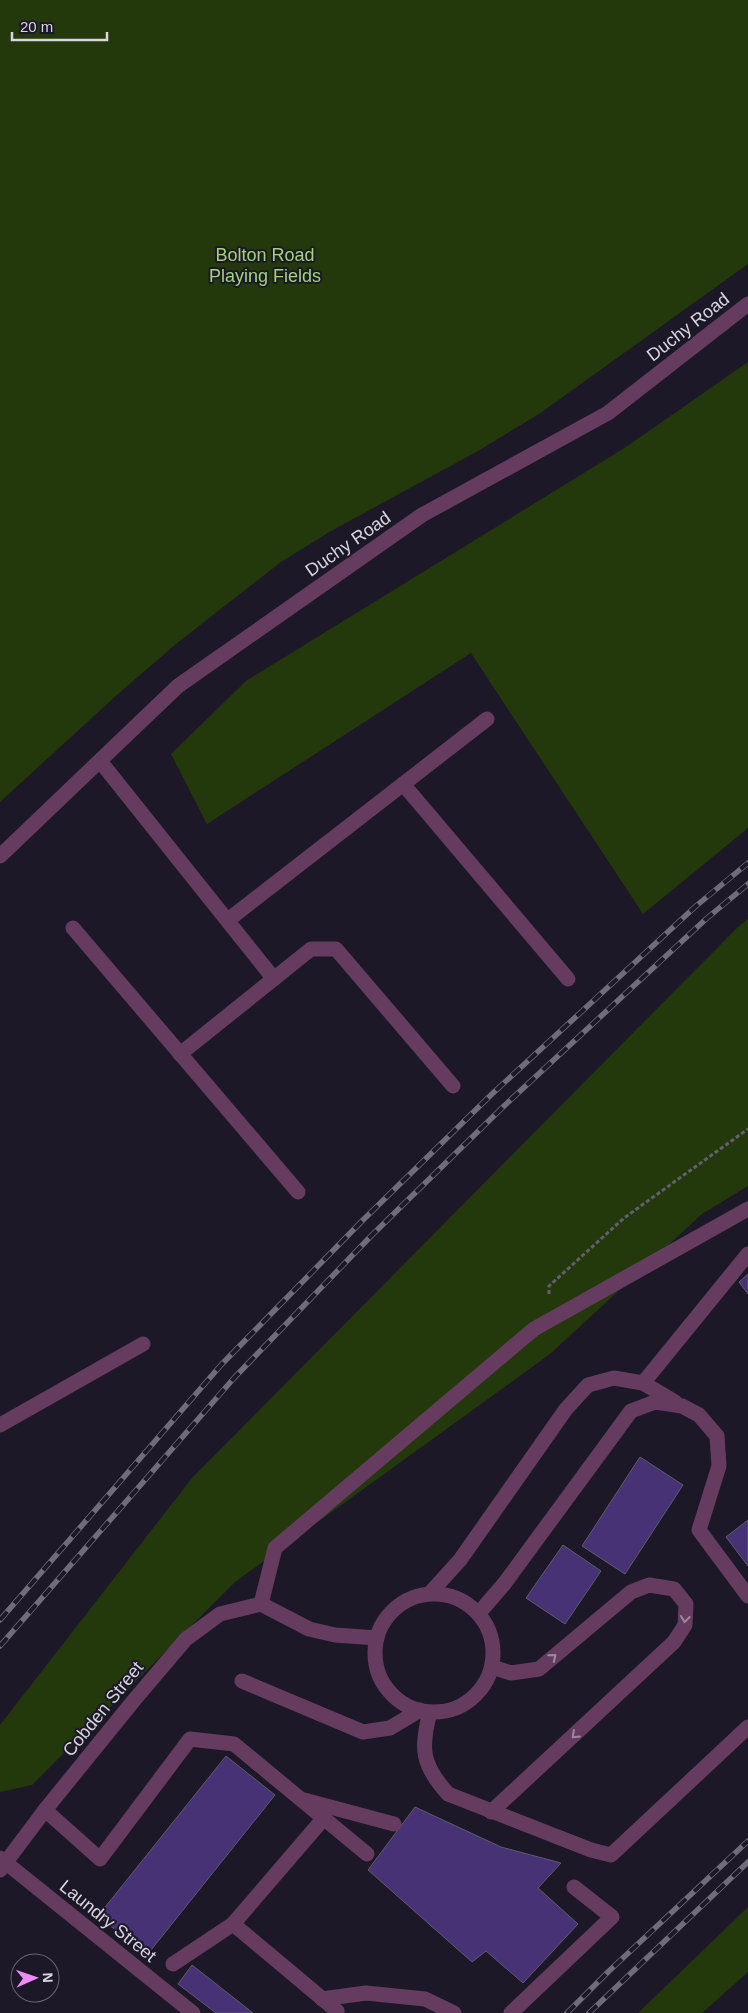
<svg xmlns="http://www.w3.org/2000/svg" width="748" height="2013" font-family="Helvetica,sans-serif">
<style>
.green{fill:#23390c}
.building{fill:#463274;stroke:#5f5b6e}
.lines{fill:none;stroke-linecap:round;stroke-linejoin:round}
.path{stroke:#63606e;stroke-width:3;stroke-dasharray:4 2.5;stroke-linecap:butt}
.minor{stroke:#653c5f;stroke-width:15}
.rail-casing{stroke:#706d7b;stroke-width:5.5}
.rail{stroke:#1c1828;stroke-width:4;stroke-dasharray:11;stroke-linecap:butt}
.oneway{stroke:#9e88a0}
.labels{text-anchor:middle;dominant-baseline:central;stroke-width:4;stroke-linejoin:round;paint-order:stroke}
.park-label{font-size:18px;fill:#a0d573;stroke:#1c1828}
.street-label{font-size:18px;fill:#d7d5e0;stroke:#1c1828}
</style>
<rect width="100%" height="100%" fill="#1c1828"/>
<g class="green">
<path d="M0 0H748V264L539 414 478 451 331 531 281 562 176 644 118 694 0 802Z"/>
<path d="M748 362V828L643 914 471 653 207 824 171 754 246 681 626 447Z"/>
<path d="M748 919V1186L702 1214 550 1354 235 1582 32 1785 0 1792V1725L192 1478 737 928Z"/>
<path d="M748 1907V1972L702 2013H638Z"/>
</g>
<g class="building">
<path d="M748 1274V1294L739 1282Z"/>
<path d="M640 1457 683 1485 625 1574 582 1546Z"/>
<path d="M748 1520V1566L726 1537Z"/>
<path d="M563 1545 601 1571 565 1624 526 1598Z"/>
<path d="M226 1756 275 1795 147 1955 98 1916Z"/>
<path d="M415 1807 501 1847 561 1863 538 1888 578 1924 523 1983 486 1951 472 1962 368 1870Z"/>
<path d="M192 1965 253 2013H216L178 1984Z"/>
</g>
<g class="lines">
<path class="path" d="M549 1294V1286L624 1218 748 1129"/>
<g class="minor">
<path d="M100 761 274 979"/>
<path d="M403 784 568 979"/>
<path d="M0 856 178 686 422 515 608 413 748 304"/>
<path d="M228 920 487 719"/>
<path d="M73 928 298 1192"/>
<path d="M180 1054 311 949H336L453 1086"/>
<path d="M643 1383 748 1254"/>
<path d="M0 1425 143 1344"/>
<path d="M430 1593 460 1560 566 1409 588 1385 614 1378 643 1383 675 1402"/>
<circle cx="434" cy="1653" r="59"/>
<path d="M261 1604 275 1548 534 1329 748 1209"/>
<path d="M261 1604 309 1629 335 1635 377 1638"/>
<path d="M479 1613 504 1584 631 1411 655 1402 682 1406 699 1415 717 1436 719 1466 699 1530 748 1596"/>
<path d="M242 1681 363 1732 390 1728 420 1710"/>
<path d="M430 1712C420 1749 422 1765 448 1794L591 1850 611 1855 748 1727"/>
<path d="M304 1800 394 1824"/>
<path d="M45 1810 100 1859 190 1739 234 1744 367 1854"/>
<path d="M491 1812 674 1642 685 1625 686 1604 674 1589 649 1585 631 1592 539 1669 511 1673 492 1667"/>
<path d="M0 1858 193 2013"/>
<path d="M0 1870 45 1810 135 1699 186 1639 220 1614 261 1604"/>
<path d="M233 1924 337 2011"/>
<path d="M173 1964 233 1924 324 1818"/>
<path d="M322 1999 366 1993 425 1999 454 2013"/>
<path d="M511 2013 612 1917 574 1887"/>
</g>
<defs>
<g id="rail">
<path d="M0 1620 221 1365 363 1220 493 1093 592 1002 696 906 748 863"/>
<path d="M0 1646 234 1378 372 1235 504 1106 706 919 748 884"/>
<path d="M567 2013 609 1971 748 1841"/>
<path d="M589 2013 748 1862"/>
</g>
</defs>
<use href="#rail" class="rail-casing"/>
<use href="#rail" class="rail"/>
</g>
<defs><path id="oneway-chevron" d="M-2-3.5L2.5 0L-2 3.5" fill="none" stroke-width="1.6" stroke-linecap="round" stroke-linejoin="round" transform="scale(1.25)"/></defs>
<g class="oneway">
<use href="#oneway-chevron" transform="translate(685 1619) rotate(96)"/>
<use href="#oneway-chevron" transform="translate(553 1657) rotate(-39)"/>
<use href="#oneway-chevron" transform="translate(575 1735) rotate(137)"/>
</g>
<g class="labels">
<g class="park-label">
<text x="265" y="255">Bolton Road<tspan x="265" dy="21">Playing Fields</tspan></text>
</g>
<g class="street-label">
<text transform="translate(688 327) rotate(-38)">Duchy Road</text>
<text transform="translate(348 544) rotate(-35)">Duchy Road</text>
<text transform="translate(103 1709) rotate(-51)">Cobden Street</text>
<text transform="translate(108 1921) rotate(39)">Laundry Street</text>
</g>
</g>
<g transform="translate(35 1978) rotate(88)"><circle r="24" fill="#1c1828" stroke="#676472"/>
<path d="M0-4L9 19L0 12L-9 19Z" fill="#f08bf6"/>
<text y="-8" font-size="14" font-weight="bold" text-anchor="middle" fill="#d7d5e0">N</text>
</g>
<path d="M12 32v8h95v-8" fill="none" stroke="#d7d5e0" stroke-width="2.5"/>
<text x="20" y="32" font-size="15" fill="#d7d5e0" stroke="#1c1828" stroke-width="4" paint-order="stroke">20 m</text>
</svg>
